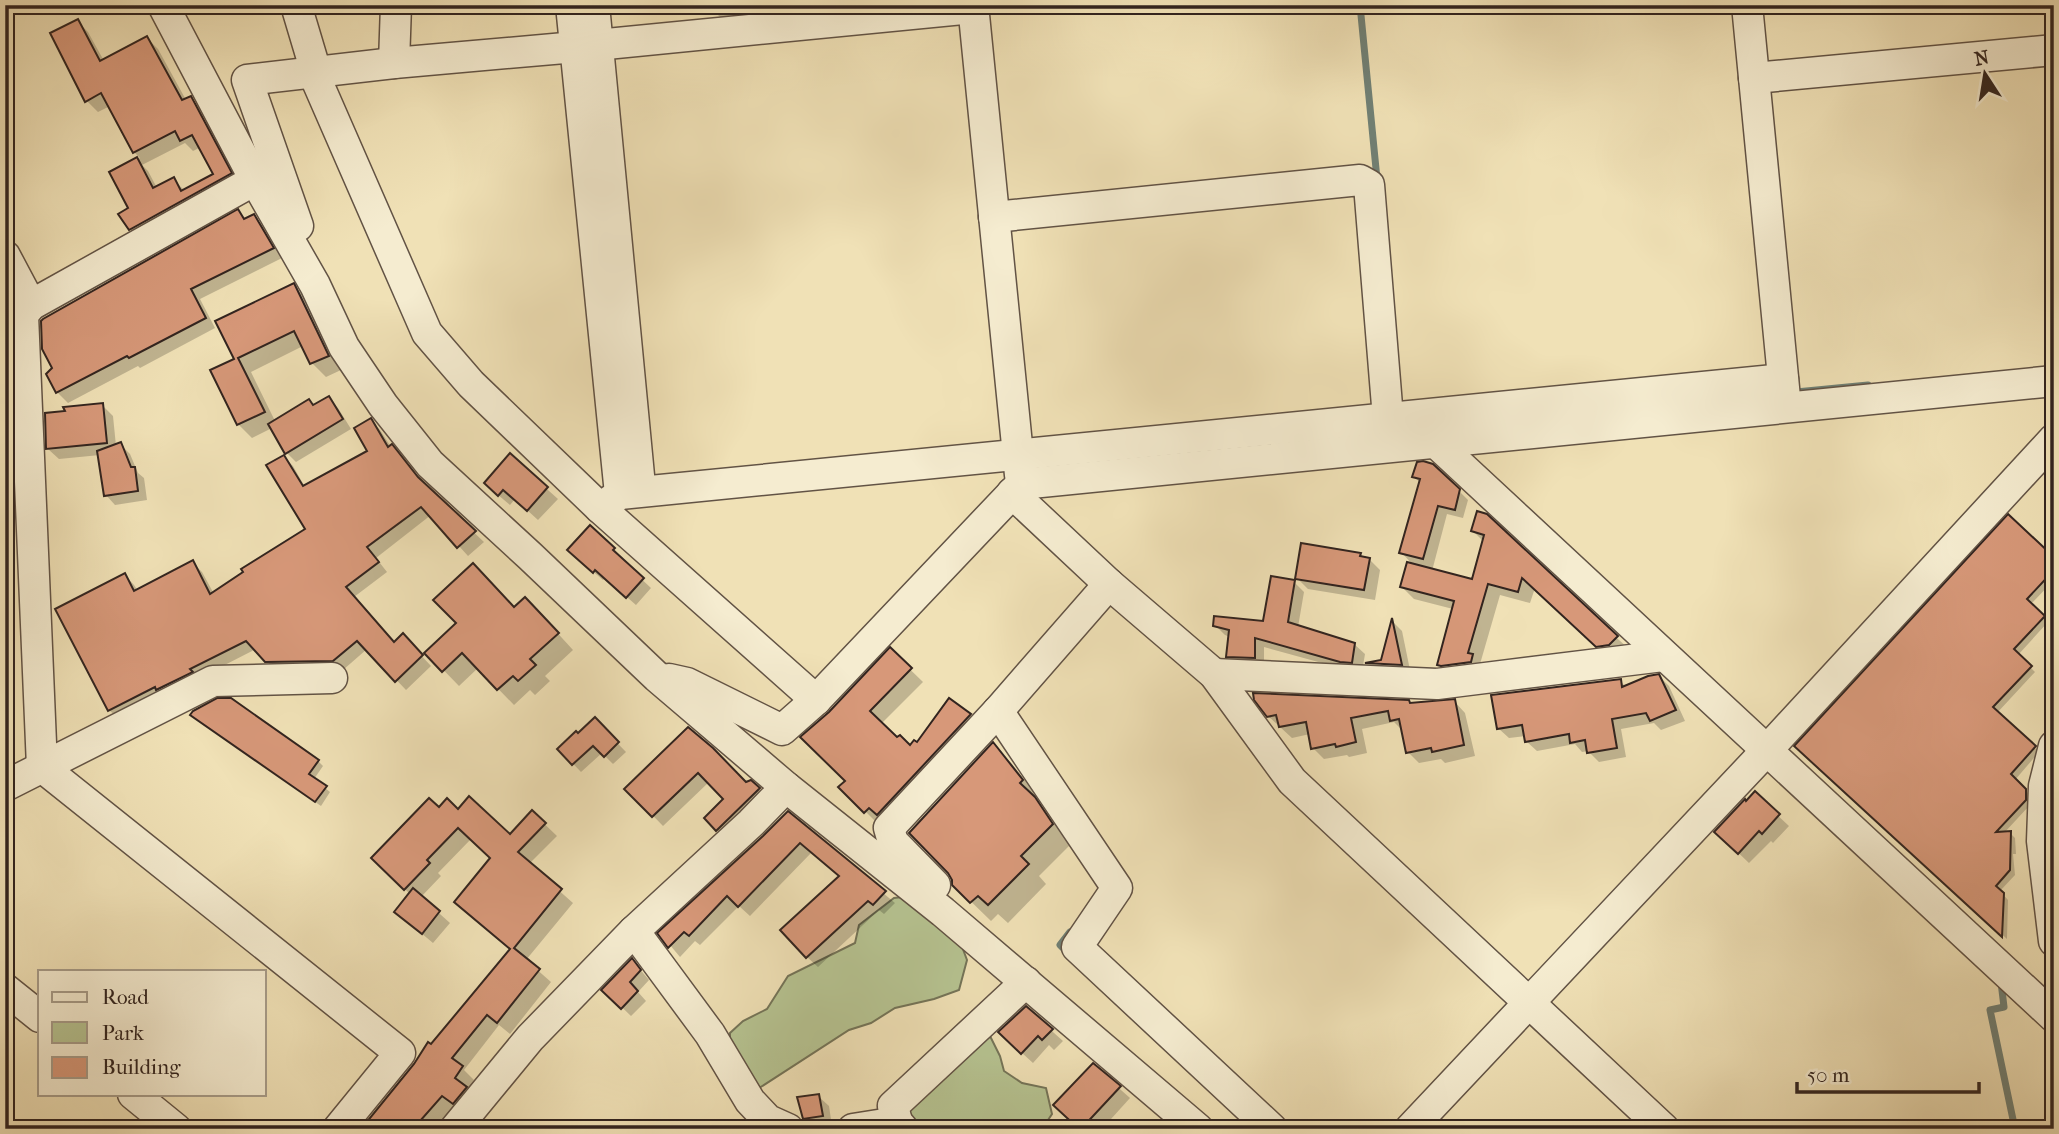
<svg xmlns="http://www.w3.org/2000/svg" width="2059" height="1134" font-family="'IM FELL French Canon',serif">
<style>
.green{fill:#b6c391;stroke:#747458;stroke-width:2}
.shadow{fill:#0003;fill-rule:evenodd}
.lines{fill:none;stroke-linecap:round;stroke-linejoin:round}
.stream{stroke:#708075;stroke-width:7}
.building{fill:#d79879;stroke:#32241f;stroke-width:2}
.street-casing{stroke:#625345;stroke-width:33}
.street{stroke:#f5ecd0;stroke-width:30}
</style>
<rect width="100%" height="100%" fill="#f0e1b6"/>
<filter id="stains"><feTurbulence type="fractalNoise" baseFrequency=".00286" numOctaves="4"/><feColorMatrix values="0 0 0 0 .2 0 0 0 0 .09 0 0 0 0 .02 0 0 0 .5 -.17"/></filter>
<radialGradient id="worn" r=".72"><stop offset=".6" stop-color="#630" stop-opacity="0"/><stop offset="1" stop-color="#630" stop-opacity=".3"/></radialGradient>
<g class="green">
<path d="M903 897 961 944 967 960 959 990 934 999 895 1008 871 1023 849 1030 753 1092 730 1048V1033L743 1021 767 1009 788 976 855 943 859 925 894 898Z"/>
<path d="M985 1026 1000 1056 1004 1071 1022 1083 1046 1088 1052 1114 1042 1129H911L902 1118Z"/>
</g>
<g class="shadow">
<path d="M717 5H828V9L723 20 718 15Z"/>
<path d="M77 21 88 32 104 61 147 38 158 49 186 100 191 98 202 109 242 185 142 241 130 229V208L111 173 140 158 134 152 110 106 98 112 87 101ZM185 143 193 151 201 147 216 174 185 191 174 180 157 188 148 171 142 165Z"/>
<path d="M238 211 247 220 254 216 264 227 282 258 200 299 215 328 140 368 138 366 68 403 57 392 48 374Z"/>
<path d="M293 285 307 299 341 370 326 377 312 363 303 346 251 372 275 421 314 406 329 398 338 408 351 429 296 462 286 452 272 428 252 438 238 424 236 360Z"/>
<path d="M102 405 113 416 116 446 120 444 130 454 138 473 144 478 147 500 115 505 106 495 100 455 59 459 48 449Z"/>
<path d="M371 420 380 430 391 447 401 456 425 486 484 542 468 556 431 515 376 558 387 572 354 597 394 643 403 636 431 666 406 690 367 649 343 670 276 671 256 649 119 719 109 710 125 575 134 585 138 591 193 563 202 572 214 594 307 530 284 457 293 466 305 487 370 452Z"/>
<path d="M510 456 558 499 538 520 515 499 510 505 497 494Z"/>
<path d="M1414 477 1459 491 1468 500 1463 518 1447 514 1432 571 1473 582 1484 542 1473 531 1478 513 1629 649 1610 658 1535 588 1530 603 1500 595 1480 664 1451 676 1439 664 1453 609 1414 599 1402 587 1414 566 1401 552 1421 483Z"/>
<path d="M590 528 614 549 623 558 621 560 651 588 636 605 605 578 603 580 578 559Z"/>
<path d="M1360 554 1364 559H1369L1380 570 1375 600 1308 589 1297 578Z"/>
<path d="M2054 559V580L2030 605 2048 622 2018 655 2035 672 1997 713 2039 752 2015 780 2031 796 2030 805 2004 833H2010L2015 838 2016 854H2013L2015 875 2000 891 2008 900 2007 939 1797 746Z"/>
<path d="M1294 582 1304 592 1298 627 1354 644 1365 654 1362 672 1351 671 1264 647V668L1238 666 1228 656 1230 637 1225 635 1215 625 1265 622Z"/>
<path d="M541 615 573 650 545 676 550 681 535 695 530 690 514 705 478 668 459 686 427 653Z"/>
<path d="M1393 622 1402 631 1411 675 1393 674 1382 663Z"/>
<path d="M890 650 923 682 881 724 897 740 910 747 917 745 950 700 970 715 982 728 878 824 841 787 847 781 830 713Z"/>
<path d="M1659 676 1669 686 1685 721 1661 730 1654 723 1621 729 1626 757 1599 762 1588 751 1582 752 1575 744 1537 751 1526 741V736L1509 738 1498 728 1620 681 1626 687Z"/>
<path d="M1256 699 1411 704 1454 701 1465 713 1475 756 1445 763 1441 759 1419 763 1408 752 1404 732 1394 722 1362 729 1367 753 1349 757 1347 755 1324 759 1313 748 1310 734 1292 738 1268 716Z"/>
<path d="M197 720 318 761 323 766 314 779 330 792 321 806Z"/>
<path d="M595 720 626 752 613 764 602 753 581 772 559 749Z"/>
<path d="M688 729 749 785 751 782 769 799 727 840 706 818 726 799 709 782 663 826 627 789Z"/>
<path d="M993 745 1012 764 1041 800 1038 803 1054 819 1071 844 1039 876 1046 884 1008 923 998 914 991 921 954 885Z"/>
<path d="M1755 794 1789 826 1773 843 1771 841 1749 863 1727 842 1746 803Z"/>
<path d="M439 810 458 811 510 837 532 812 557 836 529 864 573 903 526 960 551 982 510 1034 499 1025 464 1070 474 1080 467 1090 478 1101 446 1118 445 1117 435 1129H363L511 950 492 858 471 839 438 873 441 876 421 897 450 923 433 943 396 912 410 894 373 858Z"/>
<path d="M788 813 895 903 884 914 879 910 818 967 807 957 841 877 812 852 750 916 739 906 700 945 695 941 680 957 660 933Z"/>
<path d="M632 960 649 980 638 992 646 1001 631 1016 604 990Z"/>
<path d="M1026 1008 1063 1041 1054 1050 1049 1045 1033 1063 1011 1043Z"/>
<path d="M1093 1065 1130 1098 1102 1129H1080Z"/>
<path d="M818 1096 829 1106 832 1126 814 1129 804 1119Z"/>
</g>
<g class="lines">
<g class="stream">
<path d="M1360 5 1377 179"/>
<path d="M1796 392 1868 385"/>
<path d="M1067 952 1060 945 1070 932"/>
<path d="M2001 982 2004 1007 1990 1010 2015 1129"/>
</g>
</g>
<g class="building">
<path d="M78 19 100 61 147 36 182 100 191 96 232 173 129 230 118 214 128 208 109 172 137 157 153 188 174 177 181 191 213 174 192 135 180 141 175 131 133 153 101 93 85 102 50 33Z"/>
<path d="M238 209 244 219 254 214 274 248 191 289 206 318 129 358 127 356 56 393 46 374 52 368 42 349 41 321 43 319Z"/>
<path d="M294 283 329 356 310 364 294 331 238 358 265 412 237 425 210 370 234 359 215 321Z"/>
<path d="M329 396 343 419 285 454 268 424 309 399 313 405Z"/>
<path d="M103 403 107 443 46 449 45 413 65 411 63 407Z"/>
<path d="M371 418 388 447 392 444 418 477 476 531 457 548 421 507 367 547 379 562 346 587 394 642 403 633 423 655 395 682 357 641 333 661 265 662 246 641 190 669 193 672 156 690 155 687 108 711 55 609 125 573 134 591 193 560 210 594 243 572 241 569 305 529 266 465 284 455 303 486 367 451 354 428Z"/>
<path d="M121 442 131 467H135L138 491 104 496 97 451Z"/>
<path d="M510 453 548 487 527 511 503 490 498 496 484 483Z"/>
<path d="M1423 461 1433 464 1460 489 1455 510 1438 506 1423 559 1399 553 1420 479 1412 477 1417 462Z"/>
<path d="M1477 511 1487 514 1618 636 1609 645 1596 647 1522 578 1518 592 1488 584 1468 653 1473 654 1471 662 1441 666 1437 665 1454 601 1400 587 1407 562 1472 579 1484 535 1471 531Z"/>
<path d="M2008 514 2054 557V570L2027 599 2045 616 2014 649 2032 666 1993 707 2036 746 2011 774 2026 789V800L1996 832 2011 831 2010 870 1996 886 2004 893 2002 937 1794 746Z"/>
<path d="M590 525 615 548 613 550 644 578 626 598 595 570 593 573 567 550Z"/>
<path d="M1301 543 1361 553 1360 556 1370 558 1364 590 1295 579Z"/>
<path d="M473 563 514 607 525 597 559 633 530 659 536 665 518 681 513 676 497 690 462 653 442 672 424 653 456 623 433 600Z"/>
<path d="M1271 576 1295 580 1288 622 1355 643 1352 663 1340 662 1255 638V658L1226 657 1229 630 1213 626 1214 616 1263 621Z"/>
<path d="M1392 618 1402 665 1365 663 1381 660Z"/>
<path d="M890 647 912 668 870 711 897 737 900 735 910 745 914 740 917 742 949 698 971 714 877 815 869 808 864 813 838 787 845 781 800 737 829 712Z"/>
<path d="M1659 674 1676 710 1650 721 1646 713 1612 719 1617 748 1587 753 1585 740 1570 743 1569 734 1525 742 1522 725 1497 729 1491 695 1621 679 1622 687 1648 676Z"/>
<path d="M1253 693 1409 700 1410 703 1455 699 1464 745 1432 752 1431 748 1406 753 1399 719 1390 721 1388 711 1351 718 1356 742 1336 747 1335 744 1311 749 1306 722 1279 727 1276 715 1267 717 1254 700Z"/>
<path d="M217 698H231L319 760 309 774 327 786 315 802 190 715 193 711Z"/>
<path d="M595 717 619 742 604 757 593 746 572 765 557 749 576 731 578 733Z"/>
<path d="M688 727 713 748 746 782 751 780 760 788 716 831 704 818 723 799 698 773 652 817 624 789Z"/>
<path d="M993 742 1023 780 1020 783 1035 797 1053 824 1021 856 1029 864 988 905 978 896 970 903 952 885V880L948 873 909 833Z"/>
<path d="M1755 791 1780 814 1762 834 1759 831 1738 854 1714 832 1745 799 1746 801Z"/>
<path d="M469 796 510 834 532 810 546 823 518 852 562 889 514 948 540 969 497 1023 487 1015 452 1058 463 1066 455 1078 467 1087 453 1104 442 1096 413 1129H361L414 1064 428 1042 431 1044 510 949 454 902 490 858 458 828 427 860 430 863 404 890 371 858 429 798 439 807 447 798 458 809Z"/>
<path d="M788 811 886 891 873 905 868 901 806 958 780 930 839 876 800 843 738 907 727 896 689 936 684 932 668 948 657 933 763 836Z"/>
<path d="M413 888 440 911 422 934 394 912Z"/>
<path d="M632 958 641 970 630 982 638 991 621 1009 601 990Z"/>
<path d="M1026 1006 1053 1029 1042 1040 1038 1036 1021 1054 998 1032Z"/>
<path d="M1093 1063 1121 1086 1081 1129H1079L1053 1105Z"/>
<path d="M819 1094 823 1116 803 1119 797 1097Z"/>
</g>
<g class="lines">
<defs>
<g id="street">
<path d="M163 5 255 180 315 285 344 347 383 405 430 464 530 556 657 677 786 787 943 912 1198 1129"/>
<path d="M296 5 316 72"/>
<path d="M571 5 620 494"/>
<path d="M594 5 640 486"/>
<path d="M973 5 1020 475"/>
<path d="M1747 5 1785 398"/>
<path d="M394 63 396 5"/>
<path d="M313 72 427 333 471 384 600 508 816 700"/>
<path d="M1754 78 2054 50"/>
<path d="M255 180 31 305 23 315 42 767 400 1053 338 1129"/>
<path d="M994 217 1360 180 1369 185 1388 418"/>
<path d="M288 229 298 226 247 80 394 63 576 47 973 8"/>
<path d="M5 256 31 305"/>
<path d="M1435 442 2054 1017"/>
<path d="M1012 493 1109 584 1214 674 1292 781 1664 1129"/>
<path d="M600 508 620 494 640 492 1783 379"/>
<path d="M1214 674 1437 684 1663 656"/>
<path d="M669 679 687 683 782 730 816 700 1021 484 2054 381"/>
<path d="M998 711 1117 888 1077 947 1272 1129"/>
<path d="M2054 746 2044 786 2042 841 2054 941"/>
<path d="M5 786 213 681 332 678"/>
<path d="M935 885 893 842 889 828 998 711 1109 584"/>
<path d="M634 931 710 1034 750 1101 768 1120 788 1129"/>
<path d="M5 989 40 1017"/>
<path d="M133 1094 176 1129"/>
<path d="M455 1129 530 1038 634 931 751 823 786 787"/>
<path d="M853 1129 897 1122 903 1129"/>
<path d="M891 1129 897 1122 893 1106 1026 982"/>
<path d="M1410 1129 1767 750 2054 439"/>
</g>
</defs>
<use href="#street" class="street-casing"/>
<use href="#street" class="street"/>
</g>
<rect width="2059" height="1134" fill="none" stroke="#f0e1b6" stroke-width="28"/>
<rect x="7" y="7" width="2045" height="1120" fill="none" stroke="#32241f" stroke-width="3.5"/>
<rect x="14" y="14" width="2031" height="1106" fill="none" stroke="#32241f" stroke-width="2"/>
<rect x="38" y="970" width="228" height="126" fill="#f5ecd0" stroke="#a79c89" stroke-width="2"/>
<rect x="52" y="992" width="35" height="10" fill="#f5ecd0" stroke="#a79c89" stroke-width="2"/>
<text x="102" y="1004" font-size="21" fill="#32241f">Road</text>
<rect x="52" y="1022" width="35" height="21" fill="#b6c391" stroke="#a79c89" stroke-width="2"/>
<text x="102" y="1040" font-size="21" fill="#32241f">Park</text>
<rect x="52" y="1057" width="35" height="21" fill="#d79879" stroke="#a79c89" stroke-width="2"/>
<text x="102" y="1074" font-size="21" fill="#32241f">Building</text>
<g transform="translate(1985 74) rotate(348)" stroke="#f5ecd0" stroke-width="5" paint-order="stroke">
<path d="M0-5L12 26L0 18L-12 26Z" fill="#32241f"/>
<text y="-10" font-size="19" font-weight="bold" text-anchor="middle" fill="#32241f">N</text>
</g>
<path d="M1797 1082v10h182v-10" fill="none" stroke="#32241f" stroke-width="3.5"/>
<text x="1807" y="1082" font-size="21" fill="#32241f" stroke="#f5ecd0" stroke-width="5" paint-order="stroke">50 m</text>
<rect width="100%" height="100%" filter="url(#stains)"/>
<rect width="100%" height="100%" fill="url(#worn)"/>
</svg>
